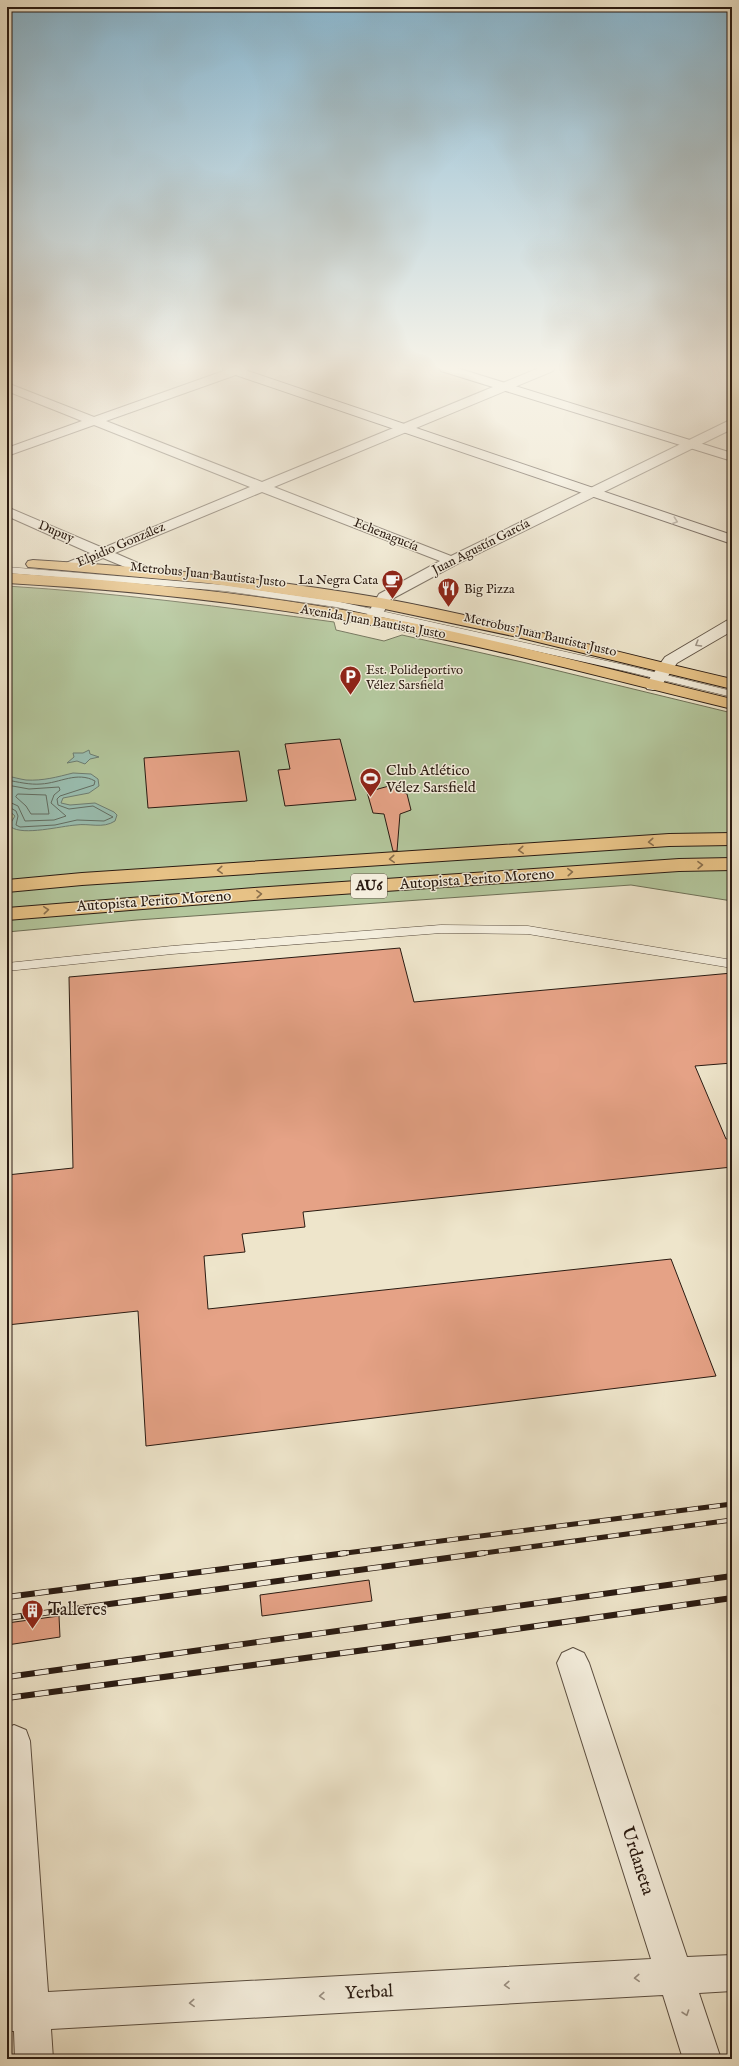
<svg xmlns="http://www.w3.org/2000/svg" width="739" height="2066" font-family="'IM FELL English',serif">
<style>
.green{fill:#b3c69c;stroke:#6e7057}
.water{fill:#9abfb2;stroke:#6d7d72}
.lines{fill:none;stroke-linecap:round;stroke-linejoin:round}
.shore{stroke:#626d62;stroke-width:1}
.building{fill:#e5a286;stroke:#2a1b12}
.lane-casing{stroke:#5b4e40;stroke-width:1}
.street-casing{stroke:#5b4e40;stroke-width:2}
.secondary-casing{stroke:#2a1b12;stroke-width:2}
.primary-casing{stroke:#2a1b12;stroke-width:2}
.highway-casing{stroke:#2a1b12;stroke-width:2}
.lane{fill:#f4eedd;fill-rule:evenodd}
.street{fill:#f4eedd;fill-rule:evenodd}
.secondary{fill:#f4eedd;fill-rule:evenodd}
.primary{fill:#e7c286;fill-rule:evenodd}
.highway{fill:#e7c286;fill-rule:evenodd}
.rail-far1-casing{stroke:#2a1b12;stroke-width:5}
.rail-casing{stroke:#2a1b12;stroke-width:6}
.rail-far1{stroke:#f4eedd;stroke-width:3.5;stroke-dasharray:11;stroke-linecap:butt}
.rail{stroke:#f4eedd;stroke-width:4.5;stroke-dasharray:14;stroke-linecap:butt}
.oneway{stroke:#998f82}
.oneway2{stroke:#886e4c}
.labels{text-anchor:middle;dominant-baseline:central;stroke-width:3;stroke-linejoin:round;paint-order:stroke}
.far-street-label{font-size:13px;fill:#2a1b12;stroke:#f4eedd}
.far-poi-label{font-size:13px;fill:#2a1b12;stroke:#f4eedd;text-anchor:start}
.shield{fill:#f4eedd;stroke:#675a4f;stroke-width:1}
.shield-label{font-size:14px;font-weight:bold;fill:#2a1b12}
.poi-label{font-size:15px;fill:#2a1b12;stroke:#f4eedd;text-anchor:start}
.street-label{font-size:15px;fill:#2a1b12;stroke:#f4eedd}
.near-poi-label{font-size:18px;fill:#2a1b12;stroke:#f4eedd;text-anchor:start}
.near-street-label{font-size:18px;fill:#2a1b12;stroke:#f4eedd}
</style>
<rect width="100%" height="100%" fill="#eee5cb"/>
<filter id="stains"><feTurbulence type="fractalNoise" baseFrequency=".005" numOctaves="4"/><feColorMatrix values="0 0 0 0 .2 0 0 0 0 .09 0 0 0 0 .02 0 0 0 .5 -.17"/></filter>
<radialGradient id="worn" r=".72"><stop offset=".6" stop-color="#630" stop-opacity="0"/><stop offset="1" stop-color="#630" stop-opacity=".3"/></radialGradient>
<path class="green" d="M7 586C117 593 225 607 334 622L336 630 384 641 402 635 522 662 732 713V901L631 885 137 920 7 932Z"/>
<g class="water">
<path d="M89 750 90 754 99 757 90 759 85 764 77 761 67 763 74 757 73 753H83Z"/>
<path d="M73 773 91 774 98 779 99 786 89 793 63 798 61 803 70 805 95 803 114 812 117 815 115 821C103 829 89 823 76 825 61 826 23 836 11 827L10 824 15 816 7 809V776C13 777 19 779 26 780 43 781 57 777 73 773Z"/>
</g>
<g class="lines">
<g class="shore">
<path d="M7 780C18 782 30 785 41 784 60 783 77 771 95 781L94 785 60 796 57 799 58 805 69 809 93 806 113 817 104 821 77 820 55 825 20 827 16 825 18 816 16 811 7 806"/>
<path d="M7 785 29 789 59 787 60 790 54 795 51 803 66 816 54 820 25 821 18 806 7 801"/>
<path d="M18 794 46 795 49 814H31L26 806 16 797Z"/>
</g>
</g>
<g class="building">
<path d="M340 739 356 800 285 806 278 770 290 769 285 744Z"/>
<path d="M239 751 247 801 148 808 144 758Z"/>
<path d="M389 786 407 794 411 810 400 814 397 851H393L384 814 373 813 367 792Z"/>
<path d="M400 948 414 1002 732 973V1063L695 1066 726 1139 732 1138V1167L303 1212 305 1227 242 1234 245 1252 204 1256 208 1309 671 1259 716 1376 146 1446 138 1311 7 1325V1175L73 1168 69 977Z"/>
<path d="M369 1580 372 1601 262 1616 260 1595Z"/>
<path d="M59 1616 60 1637 7 1645V1623Z"/>
</g>
<g class="lines">
<defs>
<g id="lane">
<path d="M7 567 225 585 336 601 625 665 732 691V697L625 671 336 607 225 591 7 573Z"/>
<path d="M441 925 528 926 732 960V968L528 934 441 933 172 954 7 971V963L172 946Z"/>
</g>
<g id="street">
<path d="M232 368H249L247 371 106 421 262 482 539 368H555L553 371 274 487 451 556 728 421 732 420V429L457 564 390 600 378 623H366L364 620 379 594 440 561 262 492 115 553 154 570 156 573 154 576 149 577 103 558 76 569H66L64 566 66 563 90 553 7 516V507L103 548 250 487 94 425 7 456V448L82 421 7 391V383L94 417Z"/>
<path d="M732 619V631L677 663 659 689 653 690 647 689 645 685 665 657 726 621Z"/>
<path d="M573 1648 584 1653 589 1663 687 1957 732 1955V1991L699 1993 721 2059H683L663 1995 51 2029 53 2059H15L14 2031H7V1995L12 1994 7 1911V1728L14 1725 26 1730 30 1741 48 1992 651 1959 557 1663 562 1653Z"/>
</g>
<g id="secondary">
<path d="M222 368H239L732 535V544L224 371Z"/>
<path d="M439 368H457L732 453V461L441 371Z"/>
</g>
<g id="primary">
<path d="M33 560C149 567 266 578 381 598 499 620 615 652 732 679V689L513 636 380 608 207 583 28 567 26 564 28 561Z"/>
<path d="M7 573C129 581 251 593 371 615 493 638 612 670 732 699V709C612 680 493 647 371 625 251 603 129 590 7 583Z"/>
</g>
<g id="highway">
<path d="M732 833V845L669 846 82 885 7 892V880L82 873 669 834Z"/>
<path d="M732 858V870L679 871 254 900 7 920V908L254 888 679 859Z"/>
</g>
</defs>
<use href="#lane" class="lane-casing"/>
<use href="#street" class="street-casing"/>
<use href="#secondary" class="secondary-casing"/>
<use href="#primary" class="primary-casing"/>
<use href="#highway" class="highway-casing"/>
<use href="#lane" class="lane"/>
<use href="#street" class="street"/>
<use href="#secondary" class="secondary"/>
<use href="#primary" class="primary"/>
<use href="#highway" class="highway"/>
<defs>
<g id="rail-far1">
<path d="M338 1554 732 1504"/>
<path d="M477 1554 732 1520"/>
</g>
<g id="rail">
<path d="M7 1597 346 1553"/>
<path d="M7 1618 484 1553"/>
<path d="M7 1677 732 1576"/>
<path d="M7 1698 432 1641 732 1598"/>
</g>
</defs>
<use href="#rail-far1" class="rail-far1-casing"/>
<use href="#rail" class="rail-casing"/>
<use href="#rail-far1" class="rail-far1"/>
<use href="#rail" class="rail"/>
</g>
<defs><path id="oneway-chevron" d="M-2-3.5L2.5 0L-2 3.5" fill="none" stroke-width="1.6" stroke-linecap="round" stroke-linejoin="round"/></defs>
<g class="oneway">
<use href="#oneway-chevron" transform="translate(675 521) rotate(19)"/>
<use href="#oneway-chevron" transform="translate(698 644) rotate(149)"/>
<use href="#oneway-chevron" transform="translate(637 1978) rotate(177)"/>
<use href="#oneway-chevron" transform="translate(507 1985) rotate(177)"/>
<use href="#oneway-chevron" transform="translate(322 1996) rotate(177)"/>
<use href="#oneway-chevron" transform="translate(192 2003) rotate(177)"/>
<use href="#oneway-chevron" transform="translate(686 2013) rotate(71)"/>
</g>
<g class="oneway2">
<use href="#oneway-chevron" transform="translate(651 842) rotate(176)"/>
<use href="#oneway-chevron" transform="translate(521 850) rotate(176)"/>
<use href="#oneway-chevron" transform="translate(392 859) rotate(176)"/>
<use href="#oneway-chevron" transform="translate(700 865) rotate(-1)"/>
<use href="#oneway-chevron" transform="translate(220 870) rotate(176)"/>
<use href="#oneway-chevron" transform="translate(570 872) rotate(-4)"/>
<use href="#oneway-chevron" transform="translate(259 894) rotate(-4)"/>
<use href="#oneway-chevron" transform="translate(46 910) rotate(-5)"/>
</g>
<linearGradient id="sky" x2="0" y2="1"><stop stop-color="#89b8d2"/><stop offset="0.56" stop-color="#f7f3e8"/><stop offset="1" stop-color="#f7f3e8" stop-opacity="0"/></linearGradient>
<rect width="739" height="657" fill="url(#sky)"/>
<defs>
<symbol id="cafe-pin" viewBox="-11 -11 22 30"><path d="M0 17L-7.5 6A9.5 9.5 0 1 1 7.5 6Z" fill="#8f2418" stroke="#f4eedd"/><path d="M-5.5-4.5H6V0H3Q3 3.5 0 3.5H-2.5Q-5.5 3.5-5.5 0ZM3-3.2v2h1.7v-2ZM-6 4.5H4V6H-6Z" fill="#fff"/></symbol>
<symbol id="restaurant-pin" viewBox="-11 -11 22 30"><path d="M0 17L-7.5 6A9.5 9.5 0 1 1 7.5 6Z" fill="#8f2418" stroke="#f4eedd"/><path d="M-5-6h1v4h1v-4h1v4h1v-4h1v5L-1.5 .5V6h-2V.5L-5-1ZM5-6V6H3V1.5H1.5Q1.5-4 5-6Z" fill="#fff"/></symbol>
<symbol id="parking-pin" viewBox="-11 -11 22 30"><path d="M0 17L-7.5 6A9.5 9.5 0 1 1 7.5 6Z" fill="#8f2418" stroke="#f4eedd"/><path d="M-3.5-5.5H1a3.5 3.5 0 0 1 0 7H-1V5.5H-3.5ZM-1-3.4V-.6H.8a1.4 1.4 0 0 0 0-2.8Z" fill="#fff"/></symbol>
<symbol id="stadium-pin" viewBox="-11 -11 22 30"><path d="M0 17L-7.5 6A9.5 9.5 0 1 1 7.5 6Z" fill="#8f2418" stroke="#f4eedd"/><path d="M0-5a6.5 5 0 1 0 0 10a6.5 5 0 1 0 0-10ZM-3.5-1.8h7v3.6h-7Z" fill="#fff"/></symbol>
<symbol id="building-pin" viewBox="-11 -11 22 30"><path d="M0 17L-7.5 6A9.5 9.5 0 1 1 7.5 6Z" fill="#8f2418" stroke="#f4eedd"/><path d="M-4-6H4V6H1V3H-1V6H-4ZM-2.5-4.3h1.7v1.8h-1.7ZM.8-4.3h1.7v1.8H.8ZM-2.5-1h1.7V.8h-1.7ZM.8-1h1.7V.8H.8Z" fill="#fff"/></symbol>
</defs>
<g fill-rule="evenodd">
<use href="#cafe-pin" x="380" y="568" width="25" height="34"/>
<use href="#restaurant-pin" x="436" y="576" width="25" height="34"/>
<use href="#parking-pin" x="338" y="664" width="25" height="34"/>
<use href="#stadium-pin" x="358" y="766" width="25" height="34"/>
<use href="#building-pin" x="20" y="1598" width="25" height="34"/>
</g>
<g class="labels">
<g class="far-street-label">
<text transform="translate(56 532) rotate(23)">Dupuy</text>
<text transform="translate(386 535) rotate(22)">Echenagucía</text>
<text transform="translate(121 545) rotate(-23)">Elpidio González</text>
<text transform="translate(481 547) rotate(-27)">Juan Agustín García</text>
<text transform="translate(208 575) rotate(6)">Metrobus Juan Bautista Justo</text>
<text transform="translate(373 622) rotate(10)">Avenida Juan Bautista Justo</text>
<text transform="translate(540 635) rotate(13)">Metrobus Juan Bautista Justo</text>
</g>
<g class="far-poi-label">
<text x="378" y="580" text-anchor="end">La Negra Cata</text>
<text x="464" y="589">Big Pizza</text>
<text x="366" y="670">Est. Polideportivo<tspan x="366" dy="15">Vélez Sarsfield</tspan></text>
</g>
<rect class="shield" x="351" y="874" width="36" height="24" rx="3"/>
<g class="shield-label">
<text x="369" y="886">AU6</text>
</g>
<g class="poi-label">
<text x="386" y="770">Club Atlético<tspan x="386" dy="17">Vélez Sarsfield</tspan></text>
</g>
<g class="street-label">
<text transform="translate(477 879) rotate(-4)">Autopista Perito Moreno</text>
<text transform="translate(154 901) rotate(-4)">Autopista Perito Moreno</text>
</g>
<g class="near-poi-label">
<text x="48" y="1610">Talleres</text>
</g>
<g class="near-street-label">
<text transform="translate(637 1861) rotate(72)">Urdaneta</text>
<text transform="translate(369 1993) rotate(-3)">Yerbal</text>
</g>
</g>
<rect width="739" height="2066" fill="none" stroke="#eee5cb" stroke-width="24"/>
<rect x="8" y="8" width="723" height="2050" fill="none" stroke="#2a1b12" stroke-width="2"/>
<rect x="12" y="12" width="715" height="2042" fill="none" stroke="#2a1b12"/>
<rect width="100%" height="100%" filter="url(#stains)"/>
<rect width="100%" height="100%" fill="url(#worn)"/>
</svg>
